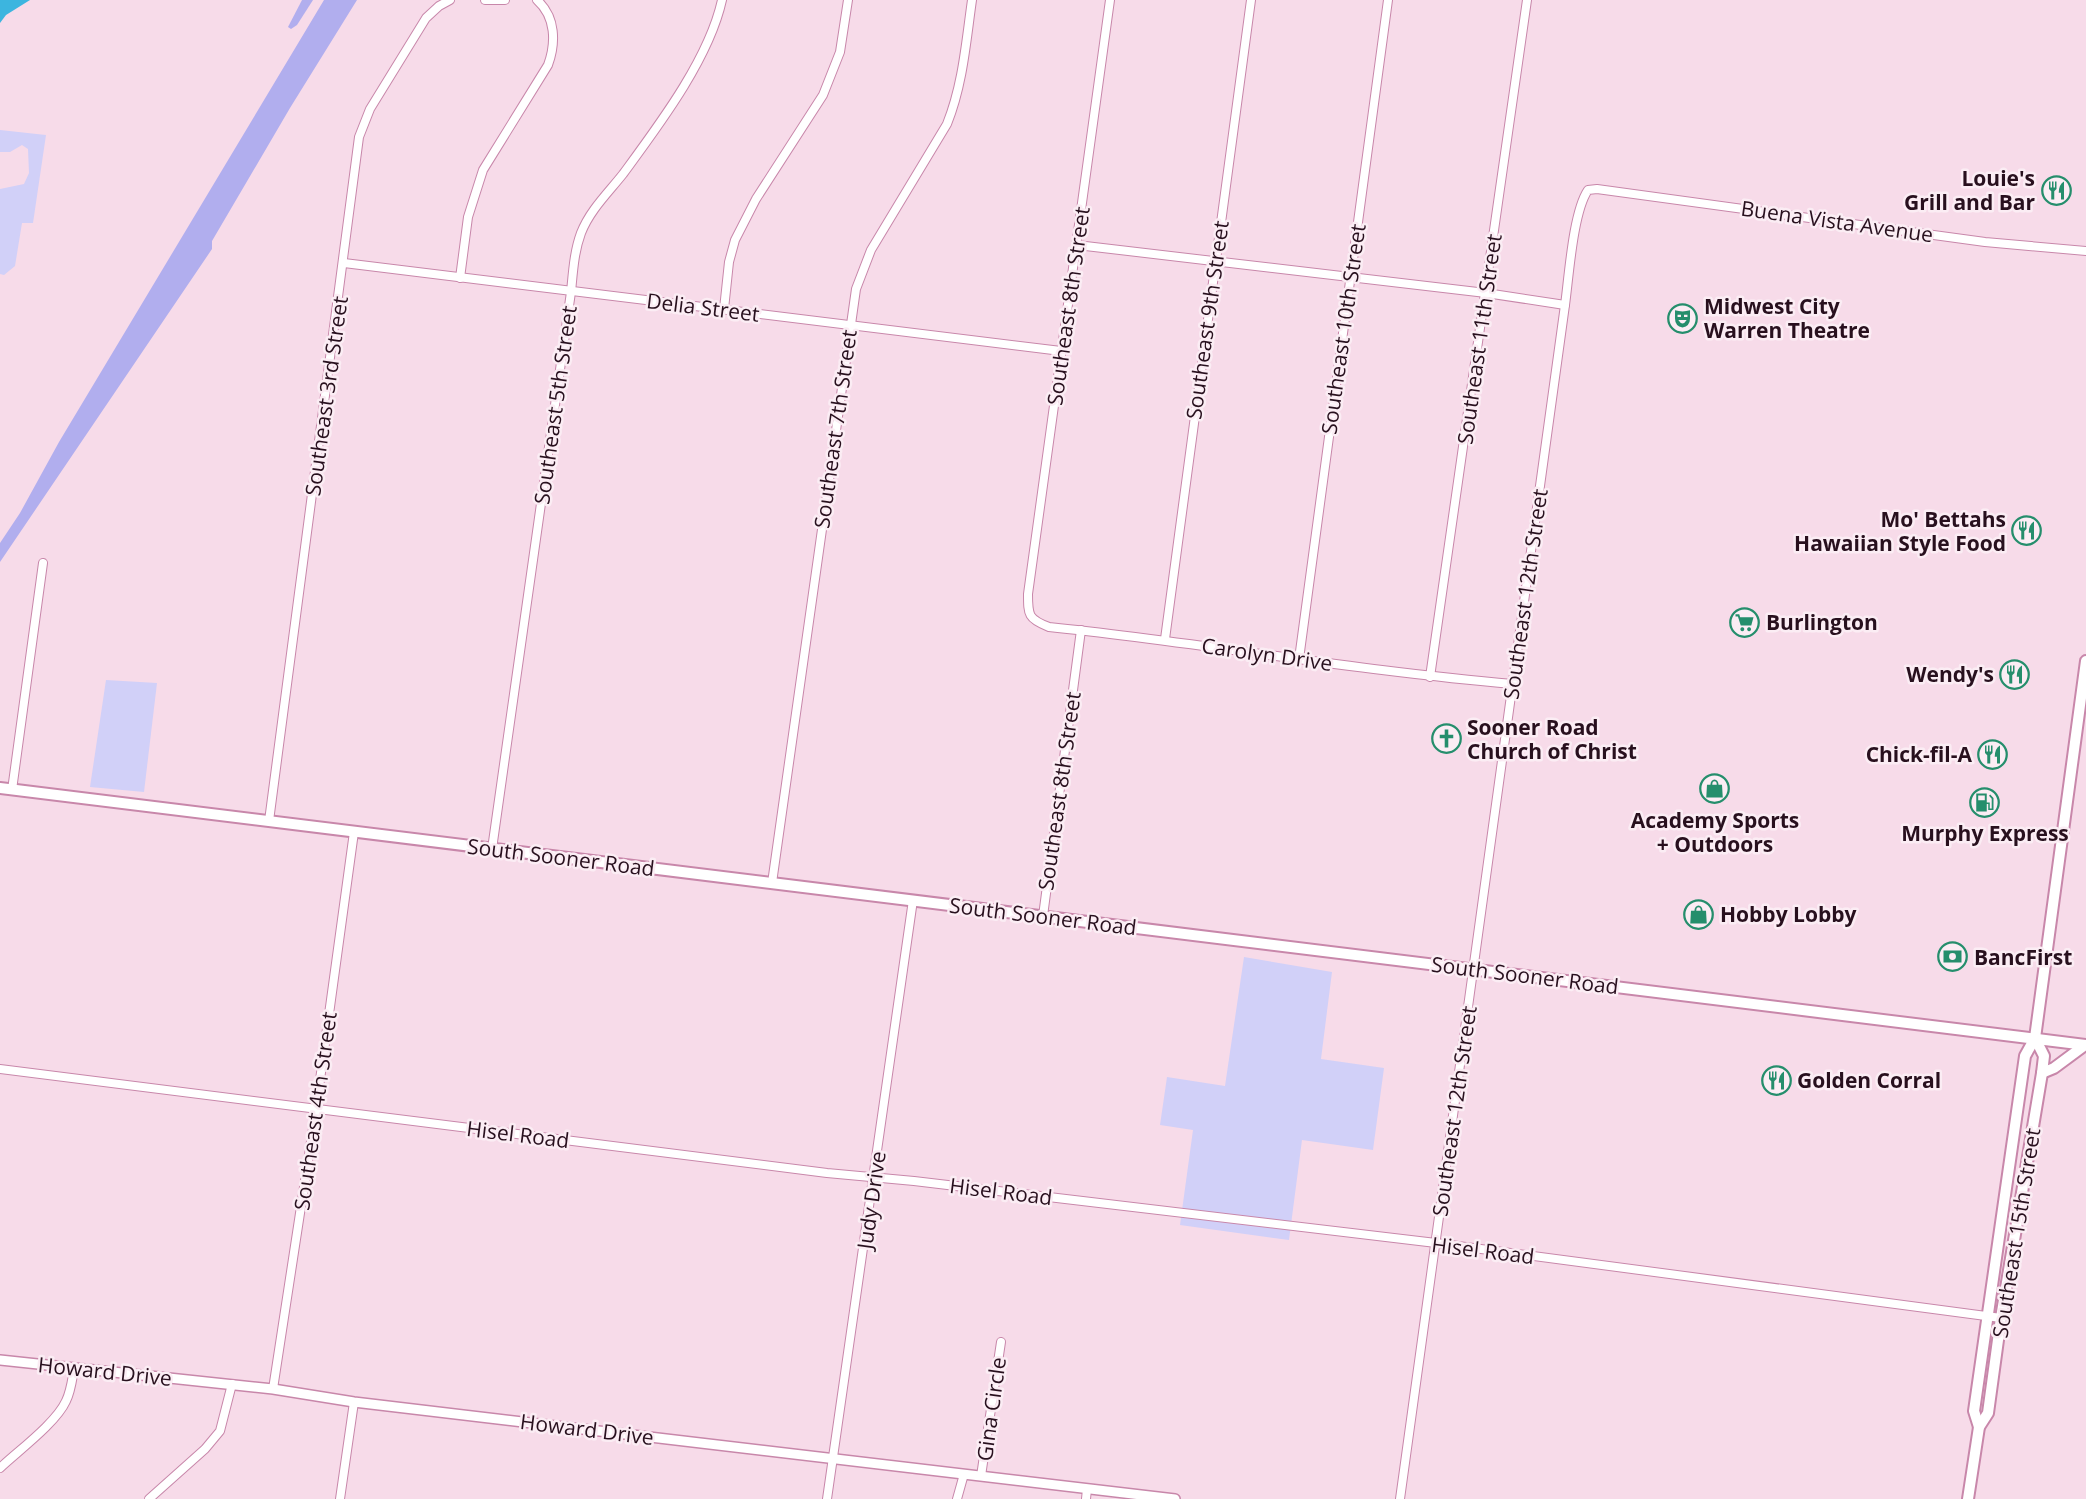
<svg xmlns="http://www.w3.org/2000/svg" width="2086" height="1499" font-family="'Open Sans',sans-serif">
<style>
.green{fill:#d1d0f8}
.forest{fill:#b1aeee}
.water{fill:#3cb5df}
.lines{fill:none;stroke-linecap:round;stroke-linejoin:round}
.minor-casing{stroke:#c887aa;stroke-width:10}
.tertiary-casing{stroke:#c887aa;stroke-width:12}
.secondary-casing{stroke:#c887aa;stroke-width:14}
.minor{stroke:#fff;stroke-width:8}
.tertiary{stroke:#fff;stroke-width:9}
.secondary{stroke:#fff;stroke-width:10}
.labels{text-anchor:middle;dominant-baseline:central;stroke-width:5;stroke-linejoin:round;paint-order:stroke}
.poi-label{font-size:21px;font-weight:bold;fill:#28101e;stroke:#fbedf4;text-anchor:start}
.street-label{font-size:21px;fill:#28101e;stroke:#fbedf4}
</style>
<rect width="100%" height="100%" fill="#f7dbe9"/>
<g class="green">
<path d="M0 130 46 135 33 223H22L15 266 4 275 0 274V189L24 184 29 173 28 149 22 145 10 152H0Z"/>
<path d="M106 680 157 683 144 792 90 787Z"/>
<path d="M1244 957 1332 972 1321 1059 1384 1068 1373 1150 1302 1140 1289 1240 1180 1225 1193 1130 1160 1125 1167 1077 1225 1086Z"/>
</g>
<g class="forest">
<path d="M302 0H313L297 25 291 29 288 27Z"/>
<path d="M324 0H357L290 108 212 241V249L0 562V543L20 513 59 442Z"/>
</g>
<path class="water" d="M0 0H30L6 15 0 23Z"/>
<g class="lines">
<defs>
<g id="minor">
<path d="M485 0H505"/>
<path d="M1110 0 1028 594C1028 615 1028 619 1049 627 1204 643 1358 671 1513 684"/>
<path d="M1077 245 1486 293 1565 305"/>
<path d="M344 263 1061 351"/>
<path d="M460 278 468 217 483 170 548 65C556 43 556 17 537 0"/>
<path d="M724 309 729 262 735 240 756 199 823 95 840 52 848 0"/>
<path d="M1165 639 1251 0"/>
<path d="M1299 659 1388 0"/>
<path d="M1430 677 1527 0"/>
<path d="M12 790 43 563"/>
<path d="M269 821 359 137 370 109 426 18 439 6 450 0"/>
<path d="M492 849 571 292C573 272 574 252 581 233 590 210 608 193 623 174 659 125 709 59 722 0"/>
<path d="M772 883 856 289 871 250 947 124C963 84 966 42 972 0"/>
<path d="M1043 916 1081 630"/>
<path d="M0 1069 827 1173 914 1181 1436 1243 2001 1318"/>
<path d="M273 1389 316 1109 354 832"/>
<path d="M0 1468C18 1451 56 1423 66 1401 71 1391 72 1380 74 1369"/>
<path d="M981 1476 1001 1342"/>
<path d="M149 1499 205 1449 220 1431 232 1384"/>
<path d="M340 1499 354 1402"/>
<path d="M827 1499 913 900"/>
<path d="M957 1499 964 1474"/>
<path d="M1086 1499 1087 1489"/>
<path d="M1400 1499 1565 305C1569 276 1573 212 1588 190L1597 189 1985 242 2086 251"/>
</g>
<path id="tertiary" d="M0 1360 273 1389 354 1402 1175 1499"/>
<g id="secondary">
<path d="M0 788 2086 1045"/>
<path d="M2042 1073 2054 1068 2085 1045"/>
<path d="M1979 1427 1974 1411 2025 1056 2035 1038 2086 661"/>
<path d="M1968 1499 1979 1427 1988 1413 2001 1318 2042 1073 2044 1056 2035 1038"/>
</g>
</defs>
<use href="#minor" class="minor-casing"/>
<use href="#tertiary" class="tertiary-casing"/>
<use href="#secondary" class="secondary-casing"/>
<use href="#minor" class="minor"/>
<use href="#tertiary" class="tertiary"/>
<use href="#secondary" class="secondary"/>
</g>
<defs>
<symbol id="restaurant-ring" viewBox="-11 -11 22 22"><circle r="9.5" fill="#fbedf4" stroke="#258e6c" stroke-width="1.5"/><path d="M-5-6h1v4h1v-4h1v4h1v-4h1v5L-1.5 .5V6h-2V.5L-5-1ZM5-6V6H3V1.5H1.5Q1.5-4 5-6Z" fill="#258e6c"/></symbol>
<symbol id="theatre-ring" viewBox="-11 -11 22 22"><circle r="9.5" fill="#fbedf4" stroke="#258e6c" stroke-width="1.5"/><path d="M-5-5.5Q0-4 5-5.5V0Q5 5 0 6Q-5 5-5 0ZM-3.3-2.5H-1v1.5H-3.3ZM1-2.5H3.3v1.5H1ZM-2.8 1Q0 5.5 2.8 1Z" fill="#258e6c"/></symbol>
<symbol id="supermarket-ring" viewBox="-11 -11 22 22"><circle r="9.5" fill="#fbedf4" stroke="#258e6c" stroke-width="1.5"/><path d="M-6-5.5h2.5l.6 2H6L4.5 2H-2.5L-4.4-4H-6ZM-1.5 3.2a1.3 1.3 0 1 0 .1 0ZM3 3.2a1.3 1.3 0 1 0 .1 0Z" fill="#258e6c"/></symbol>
<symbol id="church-ring" viewBox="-11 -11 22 22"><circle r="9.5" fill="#fbedf4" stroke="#258e6c" stroke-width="1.5"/><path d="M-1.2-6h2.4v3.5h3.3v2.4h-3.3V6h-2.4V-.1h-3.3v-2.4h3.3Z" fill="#258e6c"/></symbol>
<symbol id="shop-ring" viewBox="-11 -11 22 22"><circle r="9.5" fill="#fbedf4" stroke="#258e6c" stroke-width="1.5"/><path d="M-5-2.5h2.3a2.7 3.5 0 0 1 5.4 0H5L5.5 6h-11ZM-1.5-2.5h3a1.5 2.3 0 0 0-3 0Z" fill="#258e6c"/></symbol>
<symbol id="fuel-ring" viewBox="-11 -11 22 22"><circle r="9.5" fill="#fbedf4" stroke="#258e6c" stroke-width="1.5"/><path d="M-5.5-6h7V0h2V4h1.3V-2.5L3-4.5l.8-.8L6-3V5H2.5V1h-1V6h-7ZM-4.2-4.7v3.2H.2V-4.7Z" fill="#258e6c"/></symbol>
<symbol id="bank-ring" viewBox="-11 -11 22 22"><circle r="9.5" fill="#fbedf4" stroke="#258e6c" stroke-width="1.5"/><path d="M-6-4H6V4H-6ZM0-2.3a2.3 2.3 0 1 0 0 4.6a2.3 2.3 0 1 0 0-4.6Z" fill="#258e6c"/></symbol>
</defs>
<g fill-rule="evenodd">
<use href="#restaurant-ring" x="2040" y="174" width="33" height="33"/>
<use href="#theatre-ring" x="1666" y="302" width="33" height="33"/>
<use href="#restaurant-ring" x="2010" y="514" width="33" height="33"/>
<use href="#supermarket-ring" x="1728" y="606" width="33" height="33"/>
<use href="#restaurant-ring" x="1998" y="658" width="33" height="33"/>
<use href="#church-ring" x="1430" y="722" width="33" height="33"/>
<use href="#restaurant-ring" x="1976" y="738" width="33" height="33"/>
<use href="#shop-ring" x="1698" y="772" width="33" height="33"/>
<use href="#fuel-ring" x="1968" y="786" width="33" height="33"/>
<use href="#shop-ring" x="1682" y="898" width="33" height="33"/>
<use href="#bank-ring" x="1936" y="940" width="33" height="33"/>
<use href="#restaurant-ring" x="1760" y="1064" width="33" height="33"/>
</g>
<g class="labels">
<g class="poi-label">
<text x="2035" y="178" text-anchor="end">Louie's<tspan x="2035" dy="24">Grill and Bar</tspan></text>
<text x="1704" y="306">Midwest City<tspan x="1704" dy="24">Warren Theatre</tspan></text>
<text x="2006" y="519" text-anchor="end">Mo' Bettahs<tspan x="2006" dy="24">Hawaiian Style Food</tspan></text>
<text x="1766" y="622">Burlington</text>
<text x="1994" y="674" text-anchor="end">Wendy's</text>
<text x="1467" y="727">Sooner Road<tspan x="1467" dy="24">Church of Christ</tspan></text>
<text x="1972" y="754" text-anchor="end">Chick-fil-A</text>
<text x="1715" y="820" text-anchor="middle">Academy Sports<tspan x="1715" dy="24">+ Outdoors</tspan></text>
<text x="1985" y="833" text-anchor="middle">Murphy Express</text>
<text x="1720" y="914">Hobby Lobby</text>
<text x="1974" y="957">BancFirst</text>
<text x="1797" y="1080">Golden Corral</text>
</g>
<g class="street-label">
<text transform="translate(1837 221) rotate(8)">Buena Vista Avenue</text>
<text transform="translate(1068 306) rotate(-82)">Southeast 8th Street</text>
<text transform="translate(703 307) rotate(7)">Delia Street</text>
<text transform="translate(1207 320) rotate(-82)">Southeast 9th Street</text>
<text transform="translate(1343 329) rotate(-82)">Southeast 10th Street</text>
<text transform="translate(1479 339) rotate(-82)">Southeast 11th Street</text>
<text transform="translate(326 396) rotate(-82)">Southeast 3rd Street</text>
<text transform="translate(555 405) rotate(-82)">Southeast 5th Street</text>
<text transform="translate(835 429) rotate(-82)">Southeast 7th Street</text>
<text transform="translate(1525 594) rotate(-82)">Southeast 12th Street</text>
<text transform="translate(1267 654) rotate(8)">Carolyn Drive</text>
<text transform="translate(1059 791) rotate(-82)">Southeast 8th Street</text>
<text transform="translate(561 857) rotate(7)">South Sooner Road</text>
<text transform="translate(1043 916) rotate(7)">South Sooner Road</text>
<text transform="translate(1525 975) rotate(7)">South Sooner Road</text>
<text transform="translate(315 1111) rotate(-82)">Southeast 4th Street</text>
<text transform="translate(1454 1111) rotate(-82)">Southeast 12th Street</text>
<text transform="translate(518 1134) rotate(7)">Hisel Road</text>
<text transform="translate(1001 1191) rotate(7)">Hisel Road</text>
<text transform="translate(871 1200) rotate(-82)">Judy Drive</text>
<text transform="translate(2016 1233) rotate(-81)">Southeast 15th Street</text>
<text transform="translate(1483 1250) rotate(7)">Hisel Road</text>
<text transform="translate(105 1371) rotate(6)">Howard Drive</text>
<text transform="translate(991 1409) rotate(-82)">Gina Circle</text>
<text transform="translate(587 1429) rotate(7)">Howard Drive</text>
</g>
</g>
</svg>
